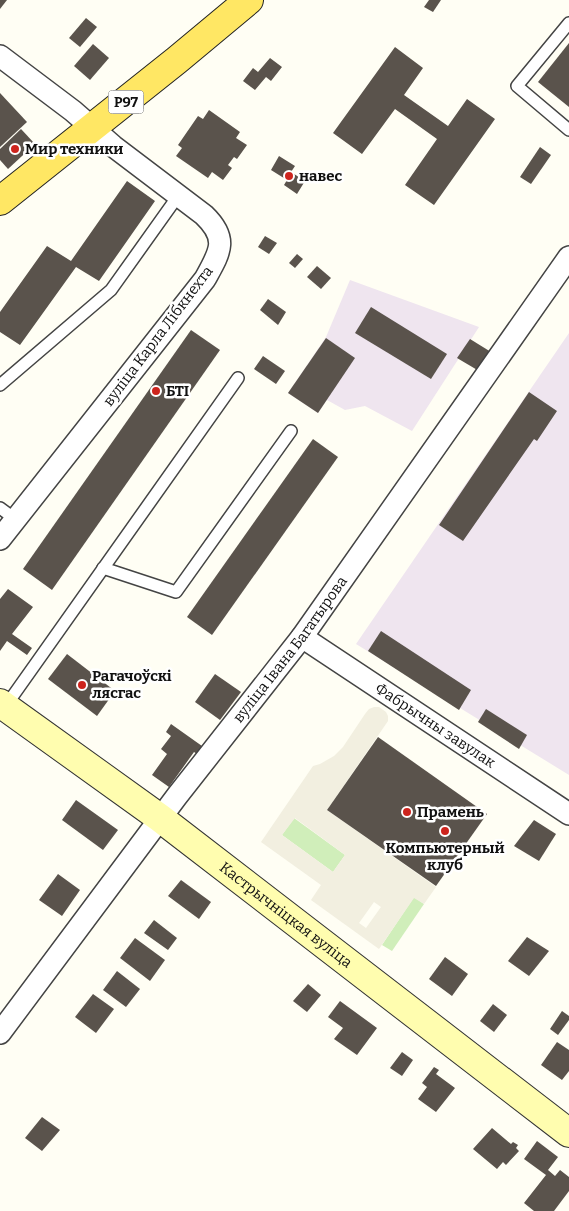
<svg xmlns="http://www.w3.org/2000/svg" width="569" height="1211" font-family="Bitter,serif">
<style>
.industrial{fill:#efe5ef}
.green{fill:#d0eeba}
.plaza{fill:#f2efe0;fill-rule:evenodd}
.building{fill:#5a534c}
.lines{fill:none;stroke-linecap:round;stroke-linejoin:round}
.lane-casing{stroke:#444;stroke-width:14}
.street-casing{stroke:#444;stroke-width:24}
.secondary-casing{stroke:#333;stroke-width:30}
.primary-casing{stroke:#222;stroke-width:30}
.lane{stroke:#fff;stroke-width:11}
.street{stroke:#fff;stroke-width:21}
.secondary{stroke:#fffdaf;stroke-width:28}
.primary{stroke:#ffe764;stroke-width:28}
.poi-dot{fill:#cd241d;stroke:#fff;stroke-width:2}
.labels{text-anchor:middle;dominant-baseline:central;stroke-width:5;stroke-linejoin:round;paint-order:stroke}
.shield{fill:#fff;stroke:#585858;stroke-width:1}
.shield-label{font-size:14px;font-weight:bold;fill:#111}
.poi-label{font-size:15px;font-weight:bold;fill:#111;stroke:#fff;text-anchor:start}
.street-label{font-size:15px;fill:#111;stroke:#fff}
</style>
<rect width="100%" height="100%" fill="#fffef4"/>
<g class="industrial">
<path d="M350 280 479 327 412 431 365 406 345 410 327 400 318 413 288 393 326 337Z"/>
<path d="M569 333V775L356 644Z"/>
</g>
<g class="green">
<path d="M294 818 345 855 333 872 282 835Z"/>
<path d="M414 897 424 904 392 951 382 945Z"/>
</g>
<path class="plaza" d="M374 707H379L386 712 388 716V721L327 810 436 887 424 904 414 898 379 949 311 900 321 885 261 842 313 766 320 764 334 756 343 747 365 714 369 709ZM295 818 345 855 333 872 282 835ZM374 902 381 907 366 928 359 923Z"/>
<g class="building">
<path d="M0 0H7L0 9Z"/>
<path d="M429 0H441L433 12 424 7Z"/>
<path d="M86 18 97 27 80 47 69 38Z"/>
<path d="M569 43V107L538 82Z"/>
<path d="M93 44 109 58 90 80 74 66Z"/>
<path d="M395 47 423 68 404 95 448 126 467 99 495 119 434 205 405 185 437 139 395 109 362 154 333 133Z"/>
<path d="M270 58 282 67 271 81 266 77 255 90 243 81 253 68 258 72Z"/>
<path d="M0 93 27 122 0 147Z"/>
<path d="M209 110 240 132 236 138 247 145 237 159 234 157 228 165 232 168 223 180 212 172 208 178 176 156 182 148 178 145 198 116 203 119Z"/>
<path d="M21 129 35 144 8 169 0 160V149Z"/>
<path d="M540 147 551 155 531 184 520 177Z"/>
<path d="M279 156 295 166 291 172 305 181 297 194 284 185 287 180 271 170Z"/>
<path d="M127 181 155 201 99 281 76 267 20 345 0 332V312L47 246 71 261Z"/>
<path d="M265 236 277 243 269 254 258 247Z"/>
<path d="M297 254 303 259 295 268 289 263Z"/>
<path d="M317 266 331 278 321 289 307 277Z"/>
<path d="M268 299 286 312 278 325 260 310Z"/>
<path d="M371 307 447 354 431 379 355 333Z"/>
<path d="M191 330 220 350 52 590 23 569Z"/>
<path d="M326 338 355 358 318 413 288 393Z"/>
<path d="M470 339 491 352 479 371 457 358Z"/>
<path d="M263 356 285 371 276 384 254 369Z"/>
<path d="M529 392 557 411 537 441 534 439 463 541 439 525Z"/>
<path d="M313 439 338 457 212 635 187 617Z"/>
<path d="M8 589 33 607 12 634 32 648 27 655 7 641 0 651V599Z"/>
<path d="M381 631 471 690 459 710 368 651Z"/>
<path d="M67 654 115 691 97 716 48 679Z"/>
<path d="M215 674 241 692 220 720 195 702Z"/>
<path d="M486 709 527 735 519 749 478 722Z"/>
<path d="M171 724 202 746 197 754 194 752 169 787 152 775 167 754 161 749 171 736 166 732Z"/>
<path d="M378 737 487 814 436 886 327 810Z"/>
<path d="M76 800 118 830 103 850 62 820Z"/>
<path d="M534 820 556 834 539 861 514 846Z"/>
<path d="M58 874 80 890 62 916 39 900Z"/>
<path d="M181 880 211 902 199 919 168 896Z"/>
<path d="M154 920 177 938 168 950 144 933Z"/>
<path d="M527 937 549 951 529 976 508 961Z"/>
<path d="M135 938 165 960 150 981 120 958Z"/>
<path d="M445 957 468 974 452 996 429 979Z"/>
<path d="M117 971 140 989 126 1007 103 990Z"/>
<path d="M308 984 321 995 307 1012 293 1001Z"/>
<path d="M93 994 114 1009 96 1033 75 1017Z"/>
<path d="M340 1001 377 1028 357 1055 334 1039 343 1028 328 1017Z"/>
<path d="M493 1004 507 1015 494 1032 480 1021Z"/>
<path d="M562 1011 569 1016V1020L558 1035 550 1029Z"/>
<path d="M557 1042 569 1050V1071L562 1080 541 1065Z"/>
<path d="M402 1052 413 1060 402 1076 390 1068Z"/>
<path d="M434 1067 439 1070 436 1074 455 1088 436 1112 418 1099 427 1087 422 1083Z"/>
<path d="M42 1117 60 1130 42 1151 25 1138Z"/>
<path d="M492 1128 511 1144 513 1142 518 1145 516 1148 519 1151 506 1165 503 1162 497 1169 473 1149Z"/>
<path d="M537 1141 558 1157 548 1170 555 1176 560 1170 569 1177V1191L554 1211H534L524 1203 546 1175 524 1159Z"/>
</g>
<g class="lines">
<defs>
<g id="lane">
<path d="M569 23 517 86 569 130"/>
<path d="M0 385 111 290 178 196"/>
<path d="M0 508 15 519"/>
<path d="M103 568 176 592 291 431"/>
<path d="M5 707 238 378"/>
</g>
<g id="street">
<path d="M0 56 73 111 113 146 204 215C229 239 220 252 205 279L0 539"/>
<path id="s1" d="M302 637 569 814"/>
<path id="s2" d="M0 1033 177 796 302 637 569 257"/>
</g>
<g id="secondary">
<path id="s3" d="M0 703 160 818 569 1133"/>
</g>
<path id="primary" d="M0 201 177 60 249 0"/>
</defs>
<use href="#lane" class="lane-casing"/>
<use href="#street" class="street-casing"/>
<use href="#secondary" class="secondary-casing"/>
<use href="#primary" class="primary-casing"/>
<use href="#lane" class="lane"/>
<use href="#street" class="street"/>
<use href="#secondary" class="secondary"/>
<use href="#primary" class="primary"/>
</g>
<g class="poi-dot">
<circle cx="15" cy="149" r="5"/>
<circle cx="289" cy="176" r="5"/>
<circle cx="156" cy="391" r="5"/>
<circle cx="82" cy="685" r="5"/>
<circle cx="407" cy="812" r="5"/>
<circle cx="445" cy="831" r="5"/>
</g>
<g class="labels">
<rect class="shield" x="108.5" y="90.5" width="35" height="23" rx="4"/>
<g class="shield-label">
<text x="126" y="102">Р97</text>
</g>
<g class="poi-label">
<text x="25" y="149">Мир техники</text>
<text x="299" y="176">навес</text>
<text x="166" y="391">БТІ</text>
<text x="92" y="676">Рагачоўскі<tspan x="92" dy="17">лясгас</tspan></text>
<text x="417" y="812">Прамень</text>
<text x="445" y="848" text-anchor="middle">Компьютерный<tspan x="445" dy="17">клуб</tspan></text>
</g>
<g class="street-label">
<text transform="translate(158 336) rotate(-53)">вуліца Карла Лібкнехта</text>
<text stroke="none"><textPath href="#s2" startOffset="481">вуліца Івана Багатырова</textPath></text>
<text stroke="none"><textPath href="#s1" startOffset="160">Фабрычны завулак</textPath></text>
<text stroke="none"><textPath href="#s3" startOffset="356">Кастрычніцкая вуліца</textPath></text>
</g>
</g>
</svg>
